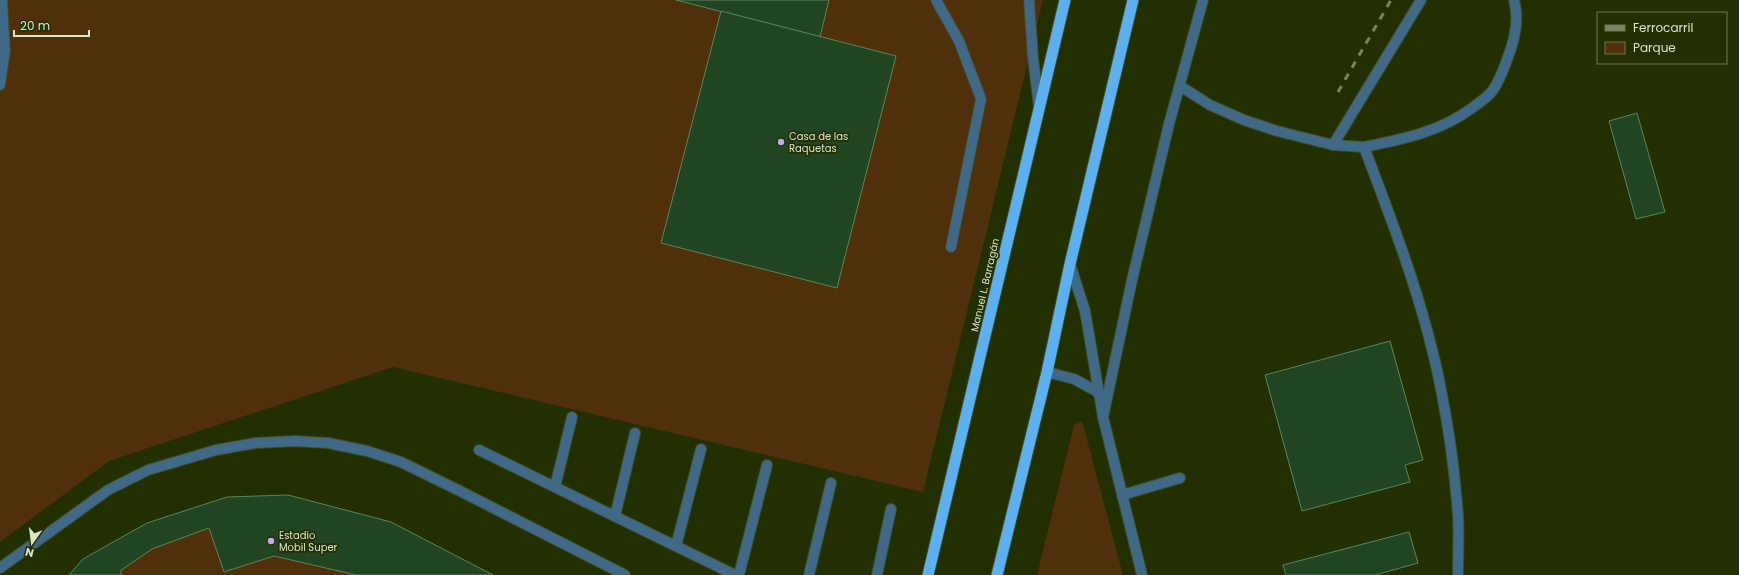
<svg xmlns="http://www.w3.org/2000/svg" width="1739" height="575" font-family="Poppins,sans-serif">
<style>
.green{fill:#502f0b}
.building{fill:#214421;stroke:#5e845d}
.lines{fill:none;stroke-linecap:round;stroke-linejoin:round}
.service-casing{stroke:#404c20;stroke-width:12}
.trunk-casing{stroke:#404c20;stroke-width:13}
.service{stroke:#406887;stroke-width:10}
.trunk{stroke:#5db0f0;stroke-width:11}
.rail{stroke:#7a8560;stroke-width:3;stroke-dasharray:7 7;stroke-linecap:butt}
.poi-dot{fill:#c6a6f0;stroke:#222f00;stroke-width:1.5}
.labels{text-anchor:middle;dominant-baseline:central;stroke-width:3.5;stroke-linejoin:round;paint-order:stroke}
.poi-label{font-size:10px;fill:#dbe5ca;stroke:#222f00;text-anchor:start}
.street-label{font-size:10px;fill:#dbe5ca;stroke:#222f00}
</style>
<rect width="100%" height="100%" fill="#222f00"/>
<g class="green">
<path d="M0 0H1043L923 492 393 367 109 461 0 542Z"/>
<path d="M1082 421 1123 575H1037L1074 425Z"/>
<path d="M288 495 391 522 493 575H69L83 559 147 523 227 497Z"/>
</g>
<g class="building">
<path d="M676 0H829L820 37Z"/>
<path d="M721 11 896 56 837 288 661 243Z"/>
<path d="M1637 113 1665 212 1636 219 1609 121Z"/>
<path d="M1390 341 1423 460 1405 465 1410 482 1302 511 1265 375Z"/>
<path d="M288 495 391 522 493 575H356L274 556 224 572 209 528 152 549 120 571 122 575H69L83 559 147 523 227 497Z"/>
<path d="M1409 532 1418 563 1375 575H1286L1283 565Z"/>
</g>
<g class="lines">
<defs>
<g id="service">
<path d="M936 0 959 41 981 99 951 247"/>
<path d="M1029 0 1033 58 1039 107"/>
<path d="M0 85 5 51 2 0"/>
<path d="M1180 86 1210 105 1244 120 1277 131 1333 145 1364 147C1396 231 1429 317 1444 406 1451 442 1455 478 1458 515 1459 534 1458 555 1458 575"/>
<path d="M1333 145 1421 0"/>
<path d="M1364 147C1403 139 1440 132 1472 108 1479 103 1488 97 1493 90 1500 80 1504 68 1508 57 1515 39 1519 18 1514 0"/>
<path d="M1070 264 1085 311 1103 417 1142 575"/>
<path d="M1047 372 1074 379 1098 392"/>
<path d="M1103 417 1132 280 1169 124 1203 0"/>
<path d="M479 450 735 575"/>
<path d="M555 487 572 417"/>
<path d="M1122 495 1180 478"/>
<path d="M615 516 635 433"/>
<path d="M676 546 701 449"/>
<path d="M0 568 108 490 148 470 216 450 256 443 295 441 328 443 367 451 401 462 460 491 625 575"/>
<path d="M739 575 767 465"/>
<path d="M809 575 831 483"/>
<path d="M877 575 891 509"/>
</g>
<g id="trunk">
<path d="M928 575 1065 0"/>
<path d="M997 575 1047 372 1070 264 1133 0"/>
</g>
</defs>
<use href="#service" class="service-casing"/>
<use href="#trunk" class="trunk-casing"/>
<use href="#service" class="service"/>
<use href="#trunk" class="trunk"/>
<path class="rail" d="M1338 92 1391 0"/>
</g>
<g class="poi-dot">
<circle cx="781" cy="142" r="4"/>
<circle cx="271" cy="541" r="4"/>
</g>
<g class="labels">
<g class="poi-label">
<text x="789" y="136">Casa de las<tspan x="789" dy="12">Raquetas</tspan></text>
<text x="279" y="535">Estadio<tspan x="279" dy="12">Mobil Super</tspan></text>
</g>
<g class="street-label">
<text transform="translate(985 285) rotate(-77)">Manuel L. Barragán</text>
</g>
</g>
<rect x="1597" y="12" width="130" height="52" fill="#222f00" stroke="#6c7851"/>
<rect x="1605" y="25" width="20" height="6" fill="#7a8560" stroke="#6c7851"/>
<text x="1633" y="32" font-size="12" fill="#dbe5ca">Ferrocarril</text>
<rect x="1605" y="42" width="20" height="12" fill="#502f0b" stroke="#6c7851"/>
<text x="1633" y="52" font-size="12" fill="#dbe5ca">Parque</text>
<g transform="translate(32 543) rotate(194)" stroke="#222f00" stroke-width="3" paint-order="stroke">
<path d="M0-3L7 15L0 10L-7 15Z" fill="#dbe5ca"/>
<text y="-6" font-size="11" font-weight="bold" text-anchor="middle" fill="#dbe5ca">N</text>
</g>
<path d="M14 30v6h75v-6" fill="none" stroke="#dbe5ca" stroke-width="2"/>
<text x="20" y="30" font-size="12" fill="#dbe5ca" stroke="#222f00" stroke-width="3" paint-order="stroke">20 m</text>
</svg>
